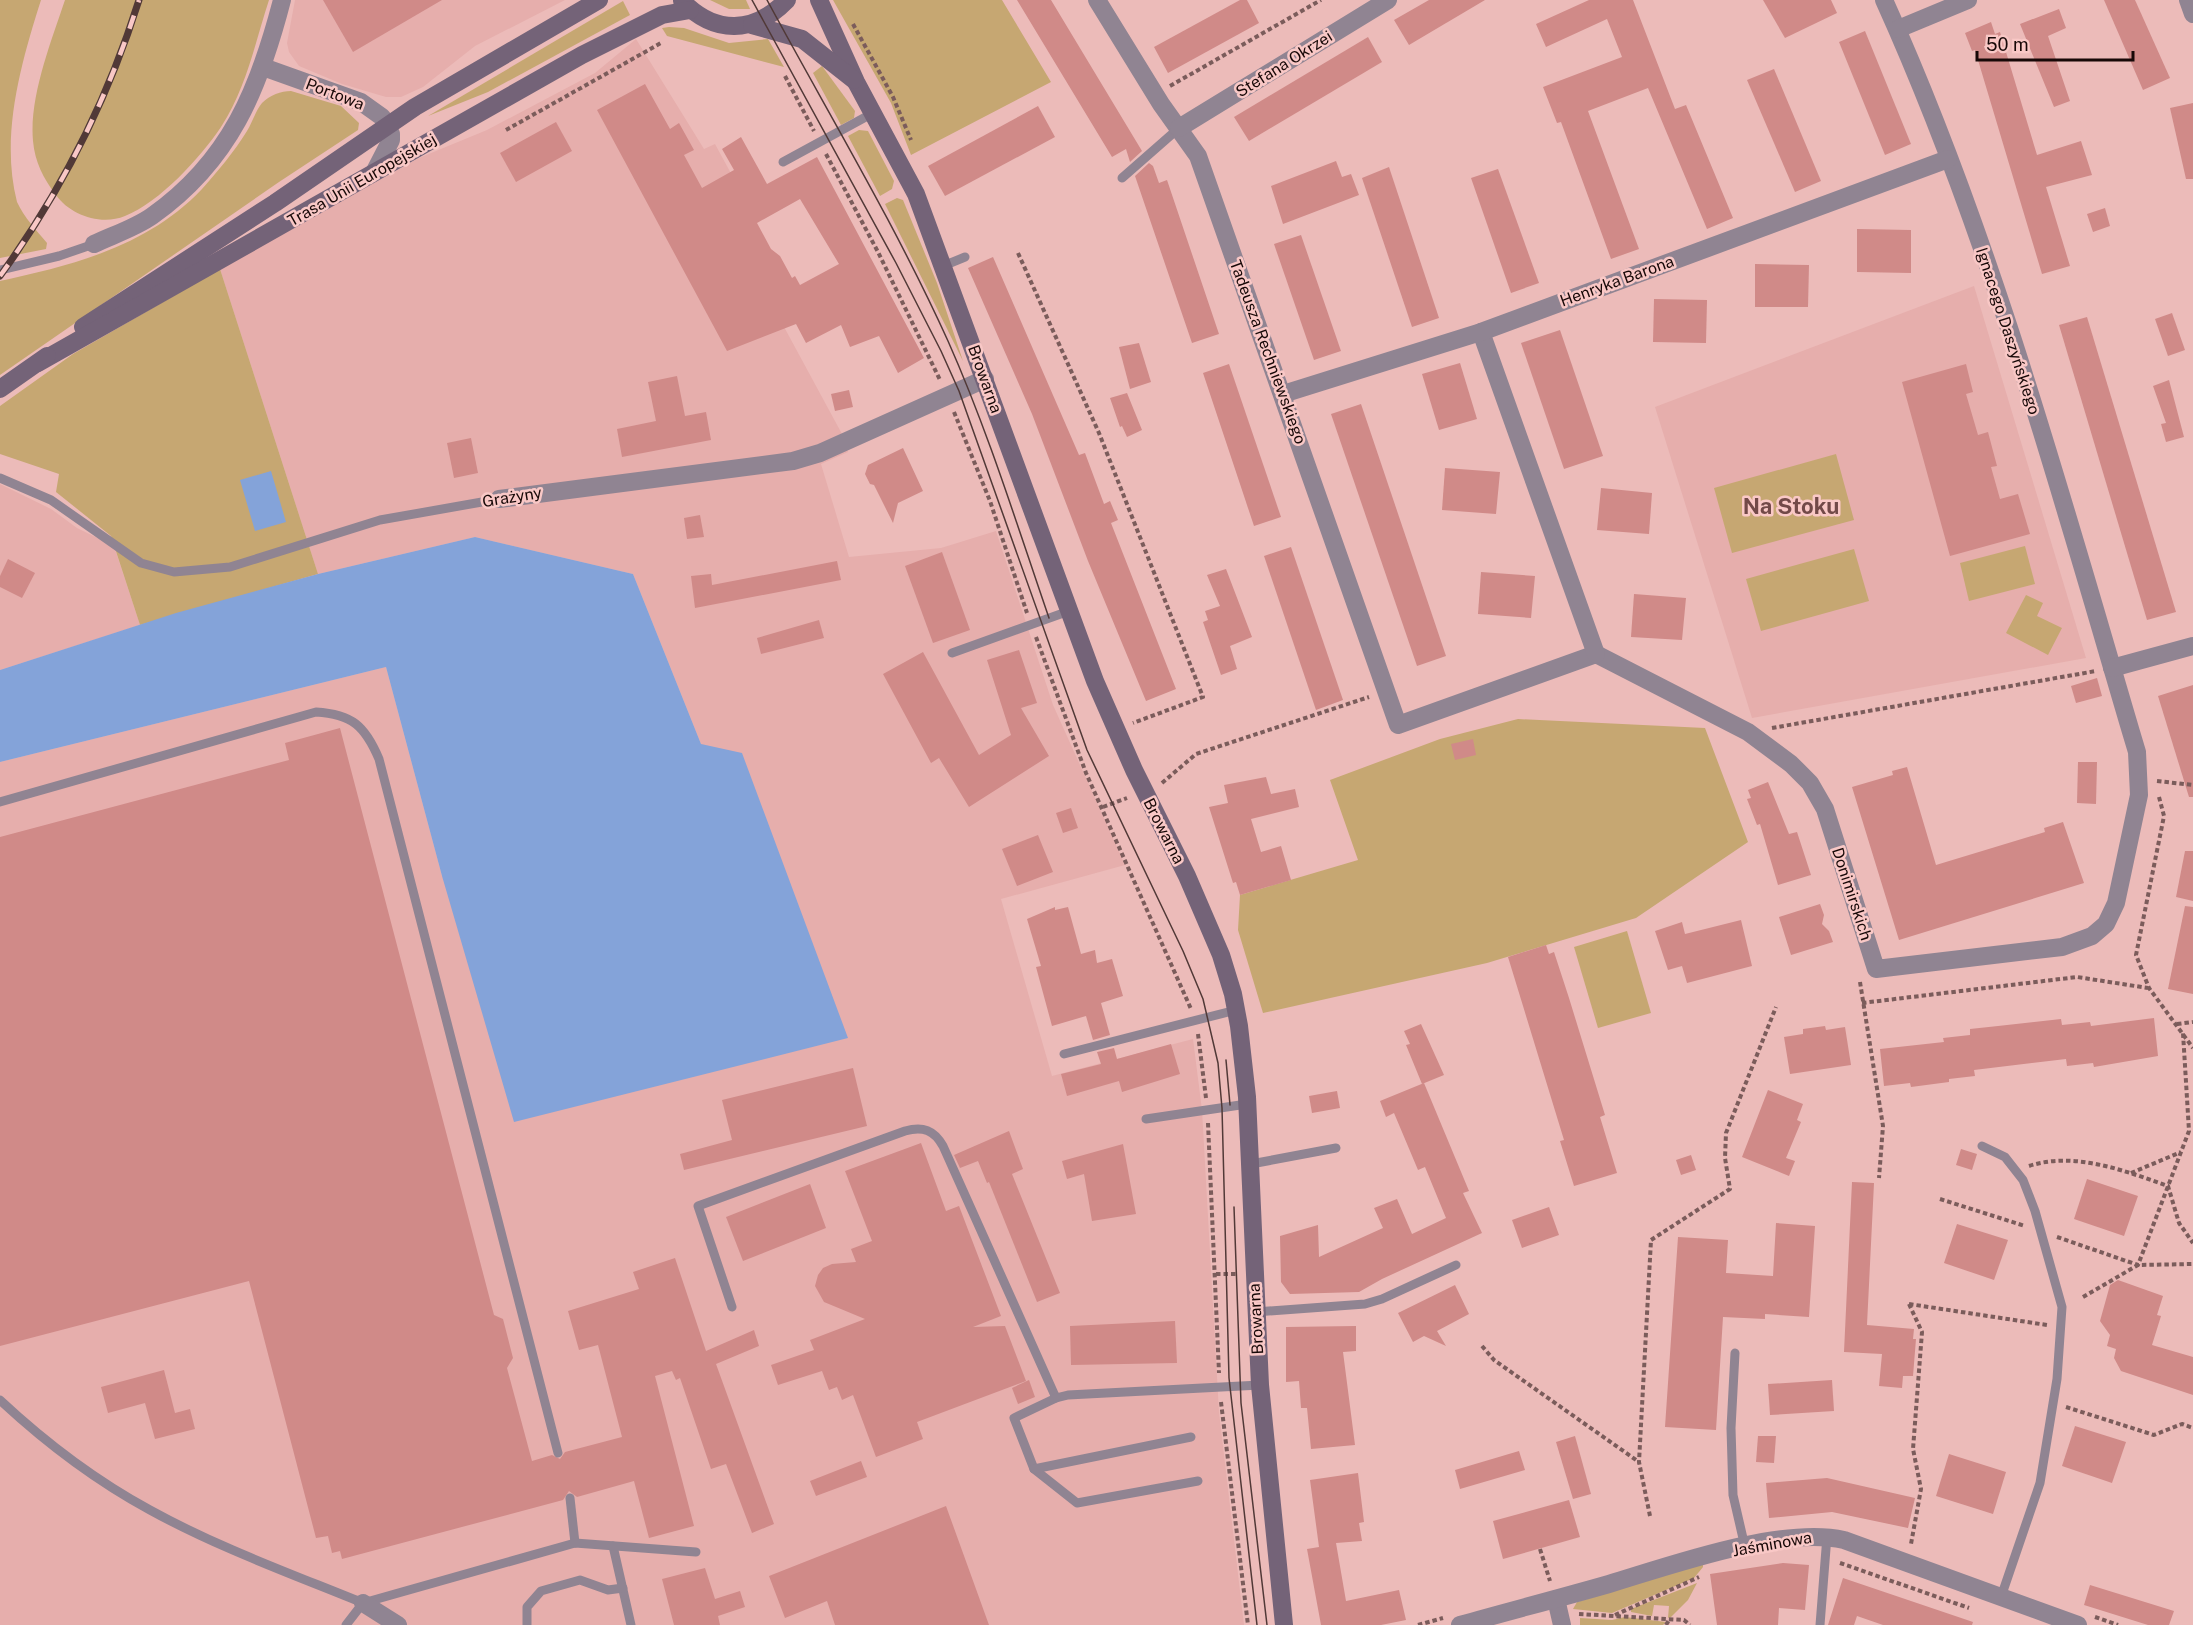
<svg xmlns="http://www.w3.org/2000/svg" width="2193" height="1625" font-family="'Public Sans',sans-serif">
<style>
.built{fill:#e6aeac}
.green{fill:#c6a772}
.water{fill:#84a3d9}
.building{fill:#d08a88;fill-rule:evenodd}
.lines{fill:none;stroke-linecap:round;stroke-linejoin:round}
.path{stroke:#7b5c5b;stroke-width:4;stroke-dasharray:4.5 3;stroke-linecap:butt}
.lane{stroke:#908492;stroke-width:9}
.street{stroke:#908492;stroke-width:18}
.secondary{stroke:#746378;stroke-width:18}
.tram{stroke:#513937;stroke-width:1.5}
.rail-casing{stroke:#513937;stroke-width:7}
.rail{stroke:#f9c8c6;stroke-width:4.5;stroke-dasharray:14;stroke-linecap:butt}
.labels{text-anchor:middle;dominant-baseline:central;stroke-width:5;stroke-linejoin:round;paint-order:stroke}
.street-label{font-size:16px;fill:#170807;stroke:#f9c8c6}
.district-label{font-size:22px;font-weight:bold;fill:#724948;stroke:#f9c8c6}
</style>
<rect width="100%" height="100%" fill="#ecbbb9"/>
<g class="built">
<path d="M295 0H565L475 46 423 87 401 97H386L342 84 299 66 289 52 287 43Z"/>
<path d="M636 39 704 149 715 144 740 190 717 203 842 434 848 452 821 464 849 557 941 548 996 531 1053 705 1125 865 1001 899 1052 1076 1193 1039 1202 1110 1219 1412 1244 1625H0V762L386 667 442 876 701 744 633 574 475 537 318 574 220 269 419 158 487 130 595 73Z"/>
<path d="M1974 286 2086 658 1752 718 1655 407Z"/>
<path d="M0 484 51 509 77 528 114 546 140 625 0 670Z"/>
</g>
<g class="green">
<path d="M0 0H41C21 63 0 136 17 202 24 217 36 230 47 243L46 249 0 258Z"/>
<path d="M65 0H269C255 43 246 89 221 127 200 158 160 202 125 216 101 226 70 215 56 195 43 178 35 162 33 141 29 97 51 42 65 0Z"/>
<path d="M710 0H746L750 9H729Z"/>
<path d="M833 0H1002L1051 82 911 155 891 103Z"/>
<path d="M623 1 630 15 488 92 428 116Z"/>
<path d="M669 27 684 28 729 43 768 39 784 67 667 36 662 28Z"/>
<path d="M822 66 855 111 854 118 841 125 813 73Z"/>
<path d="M291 91 341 106 359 123 358 130 279 182 0 375V281C74 265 148 246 202 189 218 171 234 152 247 131 252 123 256 110 262 103 270 95 281 91 291 91Z"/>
<path d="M859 130 868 131 894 181 892 189 880 196 848 136Z"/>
<path d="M897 198 903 200 937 283 963 361 885 204Z"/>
<path d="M220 269 318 574 140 625 111 536 56 492 59 474 0 454V406L73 354Z"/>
<path d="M1836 454 1854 520 1732 553 1714 488Z"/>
<path d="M2025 546 2035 584 1969 601 1960 563Z"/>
<path d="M1854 549 1869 601 1761 631 1746 579Z"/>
<path d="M2026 595 2043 603 2037 616 2062 628 2048 655 2006 633Z"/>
<path d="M1518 719 1705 728 1748 842 1636 918 1487 963 1263 1013 1238 930 1240 895 1358 860 1330 780 1440 739Z"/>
<path d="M1627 931 1651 1013 1598 1028 1574 947Z"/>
<path d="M1703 1564V1567L1694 1578 1612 1613 1573 1609 1577 1602Z"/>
<path d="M1697 1583 1688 1600 1671 1617 1668 1618 1669 1606 1654 1605 1652 1616 1631 1612V1609Z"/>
<path d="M1625 1617 1666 1622 1663 1625H1580V1618L1612 1620Z"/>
</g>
<g class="water">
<path d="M271 471 286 522 255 531 240 480Z"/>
<path d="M475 537 633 574 701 744 742 753 848 1038 514 1122 442 876 386 667 0 762V670L176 613 318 574Z"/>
</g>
<g class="building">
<path d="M323 0H442L353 52Z"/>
<path d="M1017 0H1051L1142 151 1130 162 1126 149 1112 157Z"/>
<path d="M1240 0H1247L1259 23 1168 73 1154 47Z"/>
<path d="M1429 0H1485L1409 45 1394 20Z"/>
<path d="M1589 0H1633L1675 109 1686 105 1733 218 1707 229 1648 88 1588 111 1639 249 1611 259 1561 122 1557 123 1543 87 1622 57 1607 19 1546 47 1536 24Z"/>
<path d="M1763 0H1831L1837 13 1785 38Z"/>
<path d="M2104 0H2135L2170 78 2143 90Z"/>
<path d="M2059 9 2066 28 2048 36 2070 101 2054 107 2020 24Z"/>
<path d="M1991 22 1995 34 2000 32 2037 155 2081 141 2092 175 2046 187 2070 266 2042 274 1975 50 1972 51 1965 33Z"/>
<path d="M1865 31 1911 144 1885 155 1839 42Z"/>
<path d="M1368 37 1382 62 1249 141 1234 117Z"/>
<path d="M1774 69 1821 181 1795 192 1747 80Z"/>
<path d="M645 84 670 129 679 123 694 150 684 155 702 188 734 170 722 149 741 137 767 184 817 157 924 358 898 373 879 336 850 347 841 325 806 343 796 324 727 351 597 110ZM800 199 839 264 800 285 795 276 792 278 780 256 771 249 757 223Z"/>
<path d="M2193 103V179H2186L2170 108Z"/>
<path d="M1038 106 1055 137 945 196 928 166Z"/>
<path d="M556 122 572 151 516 182 500 153Z"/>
<path d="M1336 161 1342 177 1351 174 1359 195 1283 224 1271 186Z"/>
<path d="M1149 163 1153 166 1159 183 1167 180 1219 334 1192 343 1135 176Z"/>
<path d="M1389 167 1439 318 1412 327 1362 178Z"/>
<path d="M1498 169 1539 283 1511 293 1471 178Z"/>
<path d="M2105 208 2110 226 2093 232 2087 214Z"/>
<path d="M1857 229 1911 230V273L1857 272Z"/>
<path d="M1301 235 1341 351 1314 360 1274 244Z"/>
<path d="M993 257 1079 455 1085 453 1104 504 1110 501 1118 520 1111 523 1176 689 1146 701 1088 561 1032 414 968 268Z"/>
<path d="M1755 264 1809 265 1808 307H1755Z"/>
<path d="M1654 299 1707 300 1706 343 1653 342Z"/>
<path d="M2172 313 2185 350 2168 356 2155 319Z"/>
<path d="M2087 317 2176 612 2147 620 2059 325Z"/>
<path d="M1560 330 1603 456 1564 469 1521 343Z"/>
<path d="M1139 343 1151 382 1130 389 1119 347Z"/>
<path d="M1460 363 1477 419 1439 430 1422 374Z"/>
<path d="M1229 364 1281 517 1254 526 1203 373Z"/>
<path d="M1966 364 1973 392 1966 394 1978 435 1988 432 1997 466 1991 467 2000 499 2018 494 2030 534 1950 556 1902 382Z"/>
<path d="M677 376 685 416 706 412 711 440 622 457 617 429 656 421 648 382Z"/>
<path d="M2169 380 2184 437 2166 442 2161 424 2166 423 2153 386Z"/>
<path d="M849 390 853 407 835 411 831 394Z"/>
<path d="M1127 393 1142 430 1127 437 1122 426 1120 427 1110 398Z"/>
<path d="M1361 404 1446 656 1417 666 1331 414Z"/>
<path d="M471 438 478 473 454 478 447 443Z"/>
<path d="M903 448 923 491 898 503 893 523 874 485 870 484 865 474 868 465Z"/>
<path d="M1445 468 1500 472 1496 514 1442 510Z"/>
<path d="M1601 488 1652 493 1649 534 1597 530Z"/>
<path d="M700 515 704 537 687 539 684 518Z"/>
<path d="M1291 547 1343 700 1316 710 1264 556Z"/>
<path d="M942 552 970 630 933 643 905 566Z"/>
<path d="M8 559 35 573 22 598 0 587V576Z"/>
<path d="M837 561 841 580 695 608 691 576 711 574 712 585Z"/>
<path d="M1226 569 1252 637 1230 646 1237 669 1221 675 1203 622 1208 620 1205 611 1220 606 1207 575Z"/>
<path d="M1481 572 1535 576 1531 618 1478 614Z"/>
<path d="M1634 594 1686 598 1682 640 1631 637Z"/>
<path d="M819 620 824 638 761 654 757 638Z"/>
<path d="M1019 650 1037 703 1021 708 1049 756 969 807 939 758 931 763 883 674 923 652 979 755 1011 735 987 660Z"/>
<path d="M2097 678 2102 696 2076 703 2071 686Z"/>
<path d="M2193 685V797H2189L2158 696Z"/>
<path d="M340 728 494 1315 503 1319 513 1358 507 1368 532 1461 552 1455 560 1459 565 1452 622 1437 598 1345 579 1350 568 1311 639 1289 633 1272 675 1258 706 1351 754 1330 759 1346 716 1364 774 1524 752 1533 726 1464 711 1469 680 1378 676 1380 672 1371 655 1376 694 1526 649 1538 634 1481 577 1497 569 1491 563 1500 342 1559 340 1551 332 1553 328 1536 316 1538 249 1281 0 1346V837L289 760 285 743Z"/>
<path d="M1473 739 1476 755 1455 760 1451 744Z"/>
<path d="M2078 762H2097L2096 804 2077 803Z"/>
<path d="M1907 767 1936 865 2045 832 2044 828 2063 822 2084 883 1899 940 1852 787 1893 775 1892 771Z"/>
<path d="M1266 777 1271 794 1295 789 1299 807 1251 819 1261 852 1281 846 1291 880 1240 895 1236 882 1233 883 1209 807 1228 803 1224 785Z"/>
<path d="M1768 782 1789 834 1797 832 1811 875 1778 885 1760 824 1757 825 1747 799 1751 798 1748 790Z"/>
<path d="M1071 808 1078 828 1063 833 1056 813Z"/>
<path d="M1038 835 1053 872 1017 886 1002 849Z"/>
<path d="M2185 851H2193V901L2176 897Z"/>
<path d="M1820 904 1824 915 1822 924 1829 931 1833 942 1791 955 1779 917Z"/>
<path d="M2185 906 2193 907V994L2168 989Z"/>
<path d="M1055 907V910L1068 907 1081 954 1095 950 1097 963 1112 959 1123 996 1101 1003 1110 1035 1093 1040 1086 1016 1052 1026 1036 967 1041 966 1027 919Z"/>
<path d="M1741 920 1752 966 1687 983 1682 966 1668 970 1655 931 1682 922 1685 934Z"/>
<path d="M1546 945 1549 954 1554 952 1569 998 1605 1115 1600 1117 1617 1173 1574 1186 1560 1141 1564 1140 1508 957Z"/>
<path d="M2154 1018 2158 1056 2094 1067 2093 1063 2067 1066 2066 1059 1974 1070 1975 1076 1949 1079V1082L1911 1087 1910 1083 1884 1086 1880 1049 1944 1042 1943 1038 1970 1035V1029L1998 1026 2061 1019 2062 1025 2090 1022 2091 1026Z"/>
<path d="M1421 1024 1444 1075 1422 1084 1406 1045 1410 1044 1404 1031Z"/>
<path d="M1825 1026 1826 1030 1845 1027 1851 1065 1790 1074 1784 1037 1803 1034V1029Z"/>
<path d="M1171 1044 1180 1074 1122 1092 1119 1081 1067 1096 1061 1074 1101 1064 1097 1052 1114 1048 1117 1059Z"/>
<path d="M853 1068 867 1126 684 1170 680 1154 732 1140 722 1100Z"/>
<path d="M1424 1083 1469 1191 1463 1193 1482 1233 1382 1279 1359 1292 1290 1294 1281 1282 1280 1236 1318 1225 1319 1257 1383 1228 1374 1208 1397 1199 1412 1234 1446 1218 1425 1167 1418 1170 1394 1113 1386 1117 1380 1101Z"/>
<path d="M1768 1090 1803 1104 1797 1120 1801 1122 1786 1158 1795 1161 1789 1176 1742 1157Z"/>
<path d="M1337 1091 1340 1108 1312 1113 1309 1096Z"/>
<path d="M1009 1131 1023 1169 1012 1174 1060 1293 1037 1302 989 1182 987 1183 978 1161 960 1168 954 1155Z"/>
<path d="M921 1143 946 1211 959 1206 1001 1316 973 1327 1005 1326 1026 1381 917 1422 923 1439 876 1457 853 1395 842 1400 837 1387 829 1390 822 1371 778 1385 771 1365 814 1350 810 1340 865 1319 824 1302 815 1286 818 1275 823 1268 832 1264 856 1262 851 1249 872 1241 845 1171Z"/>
<path d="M1123 1144 1136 1214 1092 1221 1084 1174 1067 1179 1062 1161Z"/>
<path d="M1961 1149 1977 1154 1972 1170 1956 1165Z"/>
<path d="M1691 1155 1696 1170 1681 1175 1676 1160Z"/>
<path d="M2087 1179 2138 1196 2124 1236 2074 1219Z"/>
<path d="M1852 1182 1874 1183 1867 1325 1914 1329 1913 1339H1916L1913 1376H1903L1902 1388 1879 1386 1882 1354 1844 1352Z"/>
<path d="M810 1184 826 1228 743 1261 726 1217Z"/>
<path d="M1549 1207 1559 1235 1522 1248 1512 1220Z"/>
<path d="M1776 1223 1815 1226 1809 1317 1765 1314V1319L1723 1317 1716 1430 1665 1427 1678 1237 1728 1240 1726 1273 1773 1276Z"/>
<path d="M1957 1224 2008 1240 1994 1280 1944 1263Z"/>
<path d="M2118 1280 2163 1296 2157 1315 2161 1316 2152 1345 2193 1357V1395L2121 1371 2114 1358 2116 1349 2107 1346 2110 1335 2100 1321 2110 1285Z"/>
<path d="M1455 1285 1469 1314 1437 1331 1446 1346 1424 1336 1413 1342 1398 1313Z"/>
<path d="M1175 1321 1177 1363 1071 1365 1070 1326Z"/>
<path d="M1356 1326V1351L1343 1352 1355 1445 1311 1449 1307 1408H1301L1299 1381 1286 1382V1327Z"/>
<path d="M164 1370 175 1413 190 1409 195 1429 155 1439 145 1403 108 1413 101 1387Z"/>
<path d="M1029 1380 1035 1397 1018 1404 1012 1388Z"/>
<path d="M1832 1380 1834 1411 1770 1415 1768 1384Z"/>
<path d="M2075 1426 2126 1442 2112 1483 2062 1466Z"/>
<path d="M1575 1436 1591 1494 1573 1499 1556 1442Z"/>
<path d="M1758 1436H1776L1774 1463 1756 1462Z"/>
<path d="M1519 1451 1525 1470 1460 1489 1455 1470Z"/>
<path d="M1949 1454 2006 1472 1993 1514 1936 1496Z"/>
<path d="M861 1461 867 1477 816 1496 810 1481Z"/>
<path d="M1358 1473 1364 1522 1359 1523 1362 1541 1336 1543 1346 1601 1399 1590 1406 1620 1381 1625H1321L1307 1549 1319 1547 1310 1480Z"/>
<path d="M1827 1478 1915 1498 1908 1528 1832 1512 1769 1518 1766 1483Z"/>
<path d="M1569 1500 1580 1537 1503 1559 1493 1521Z"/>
<path d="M946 1506 989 1625H835L827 1601 785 1618 769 1576Z"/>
<path d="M1783 1563 1809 1565 1805 1610 1779 1608 1778 1625H1717L1710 1574Z"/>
<path d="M705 1568 715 1599 740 1591 745 1607 718 1616 720 1625H674L662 1579Z"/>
<path d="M1843 1578 1973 1622 1972 1625H1883L1857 1616 1854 1625H1828Z"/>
<path d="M2090 1585 2174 1611 2169 1625H2148L2084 1605Z"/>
</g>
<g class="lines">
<g class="path">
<path d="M853 24 893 97 911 140"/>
<path d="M785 76 814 131"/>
<path d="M1170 86 1321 0"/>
<path d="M506 130 661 43"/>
<path d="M826 154 878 252 940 380"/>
<path d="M1018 253 1099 433 1203 697 1133 723"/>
<path d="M954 412 990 501 1027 613"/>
<path d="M1036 637 1086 773 1191 1009"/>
<path d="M1772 728 2096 671"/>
<path d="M2157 781 2193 785"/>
<path d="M1162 783 1196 754 1369 697"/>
<path d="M2159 797 2164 816 2136 955 2149 988 2193 1048"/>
<path d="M1103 807 1127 798"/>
<path d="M1860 982 1883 1126 1879 1178"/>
<path d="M1862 1003 2077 977 2148 988"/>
<path d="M2177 1024 2193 1022"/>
<path d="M1198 1034 1206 1098"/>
<path d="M1208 1123 1219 1373"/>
<path d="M2029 1166C2075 1151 2125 1171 2168 1186L2179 1223 2193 1243"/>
<path d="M2131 1173 2181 1152"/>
<path d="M1940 1199 2025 1226"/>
<path d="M2057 1237 2138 1265 2189 1131 2183 1033"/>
<path d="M1216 1274H1236"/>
<path d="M2083 1297 2138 1265 2193 1264"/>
<path d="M1909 1304 1922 1332 1913 1449 1921 1489 1911 1544"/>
<path d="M1909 1304 2047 1325"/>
<path d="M1482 1346 1494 1360 1639 1462"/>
<path d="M1221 1402 1248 1625"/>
<path d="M2066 1407 2154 1435 2182 1424 2193 1428"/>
<path d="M1650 1516 1639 1462 1651 1240 1730 1189 1725 1158 1726 1133 1776 1007"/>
<path d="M1540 1549 1550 1581"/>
<path d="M1840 1563 1969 1608"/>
<path d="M1579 1614 1684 1620 1690 1625"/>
<path d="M1615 1615 1699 1577"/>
<path d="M2095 1617 2118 1625"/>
<path d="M1418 1625 1443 1618"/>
<path d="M1666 1625 1669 1620"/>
</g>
<g class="lane">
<path d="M783 162 873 113"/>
<path d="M1122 178 1179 128"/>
<path d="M943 266 965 257"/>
<path d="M0 270 59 256 94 244"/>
<path d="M0 478 51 500 141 563 174 572 230 567 380 520 499 499"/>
<path d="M952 653 1069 611"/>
<path d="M0 802 316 712C352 714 365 726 379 759L558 1453"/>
<path d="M1064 1054 1236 1010"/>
<path d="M1146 1119 1247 1104"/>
<path d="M1982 1146 2005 1157 2023 1180 2035 1211 2062 1307 2057 1379 2040 1483 2001 1597"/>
<path d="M1251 1164 1336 1148"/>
<path d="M732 1307 698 1206 905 1131C923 1126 934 1130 943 1146L1056 1398 1068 1395 1260 1385"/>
<path d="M1255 1312 1365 1304 1382 1299 1456 1265"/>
<path d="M1735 1353 1731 1428 1733 1495 1745 1547"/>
<path d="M1056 1398 1014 1418 1034 1469 1077 1503 1198 1481"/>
<path d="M0 1400C45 1442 95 1480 150 1510 217 1547 292 1574 363 1603"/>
<path d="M1034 1469 1191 1437"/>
<path d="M570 1498 575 1543"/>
<path d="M613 1546 631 1625"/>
<path d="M346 1625 363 1603 575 1543 696 1552"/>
<path d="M527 1625V1607L541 1591 580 1580 608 1590 623 1588"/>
<path d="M1820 1625 1827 1536"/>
</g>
<g class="street">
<path d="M1097 0 1161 104 1198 156 1398 725 1596 654 1748 732 1791 764 1810 783 1825 809 1876 969 2062 947 2092 936 2106 924 2116 903 2139 795 2137 752 2131 732C2059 488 1989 232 1884 0"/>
<path d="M2188 0 2193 14"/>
<path d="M1898 29 1968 0"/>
<path d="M263 67 361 102 382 117 391 134V140L375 171"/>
<path d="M1179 128 1388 0"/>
<path d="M94 244C113 235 135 228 152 216 230 161 259 89 282 0"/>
<path d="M1481 332 1596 654"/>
<path d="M1283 394 1481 332 1948 159"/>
<path d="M499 499 793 461 820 453 985 379"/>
<path d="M2112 668 2193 646"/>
<path d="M1556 1599 1562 1625"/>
<path d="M363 1603 398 1625"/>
<path d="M1460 1625C1510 1611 1560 1598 1609 1584 1672 1565 1781 1526 1844 1540L2078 1625"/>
</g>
<g class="secondary">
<path d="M819 0 856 82 916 194 1095 681 1134 770 1187 876 1221 955 1233 994 1239 1026 1247 1097 1260 1385 1284 1625"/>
<path d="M682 1C715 35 754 34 787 0"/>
<path d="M752 25 802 39 854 80"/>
<path d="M83 327 275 203 415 107 599 0"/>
<path d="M38 363 582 55 662 15 690 10"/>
<path d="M0 389 47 356"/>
</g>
<g class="tram">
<path d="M752 0 896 263 941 351 959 391 1087 750 1183 951 1203 999 1218 1063 1222 1108 1229 1378 1257 1625"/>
<path d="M767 0C828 113 895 224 948 341 988 431 1017 525 1049 618"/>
<path d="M1226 1060 1230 1105"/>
<path d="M1234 1207 1241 1403 1267 1625"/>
</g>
<defs>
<path id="rail" d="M0 276C61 192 108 99 139 0"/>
</defs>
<use href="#rail" class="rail-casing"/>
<use href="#rail" class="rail"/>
</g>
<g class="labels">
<g class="street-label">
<text transform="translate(1284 64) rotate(-32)">Stefana Okrzei</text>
<text transform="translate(335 94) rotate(21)">Portowa</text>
<text transform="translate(362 180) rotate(-30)">Trasa Unii Europejskiej</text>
<text transform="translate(1617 281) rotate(-20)">Henryka Barona</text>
<text transform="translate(2008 331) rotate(72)">Ignacego Daszyńskiego</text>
<text transform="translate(1268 352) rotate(70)">Tadeusza Rechniewskiego</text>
<text transform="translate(985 379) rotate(70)">Browarna</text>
<text transform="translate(512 497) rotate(-9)">Grażyny</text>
<text transform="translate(1164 831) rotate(63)">Browarna</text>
<text transform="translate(1852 894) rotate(72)">Donimirskich</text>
<text transform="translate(1256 1319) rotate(-93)">Browarna</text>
<text transform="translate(1772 1544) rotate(-10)">Jaśminowa</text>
</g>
<g class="district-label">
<text x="1791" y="506">Na Stoku</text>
</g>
</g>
<path d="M1977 51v9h156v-9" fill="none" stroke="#170807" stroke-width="3"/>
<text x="1986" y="51" font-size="18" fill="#170807" stroke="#f9c8c6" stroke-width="4.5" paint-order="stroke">50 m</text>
</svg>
